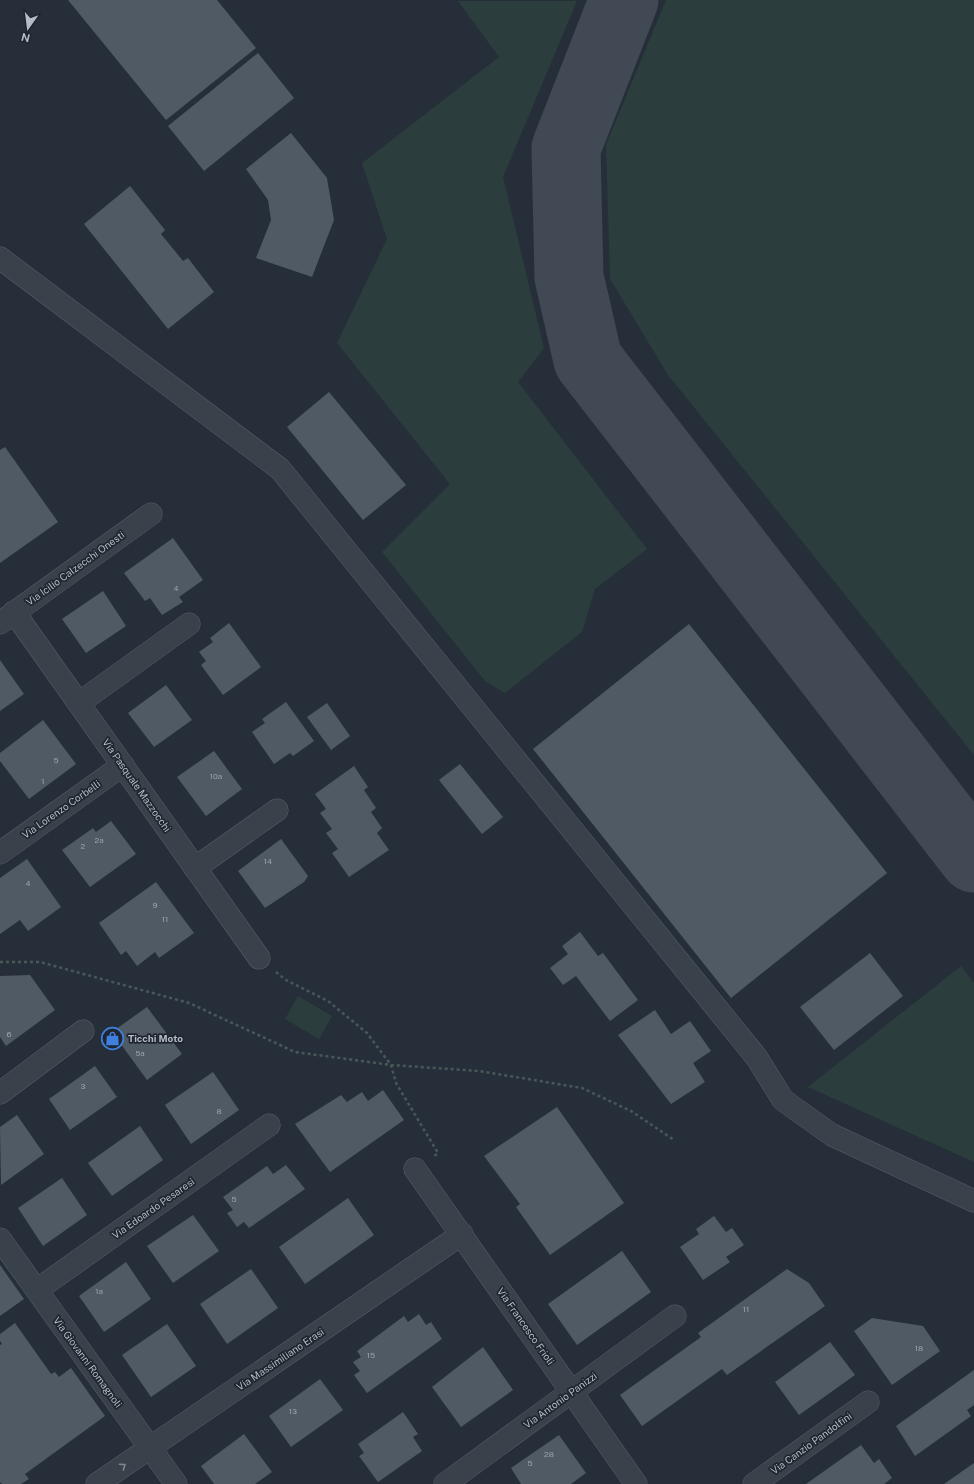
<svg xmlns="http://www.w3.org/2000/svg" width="974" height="1484" font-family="'Public Sans',sans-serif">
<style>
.green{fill:#2b3d3c}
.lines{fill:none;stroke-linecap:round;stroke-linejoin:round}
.taxiway{stroke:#414a54;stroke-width:69}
.building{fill:#4f5a64}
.minor-casing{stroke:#575f68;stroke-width:23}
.path{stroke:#485859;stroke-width:2.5;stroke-dasharray:3 3;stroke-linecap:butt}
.minor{stroke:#39414a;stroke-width:22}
.oneway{stroke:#7d858e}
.labels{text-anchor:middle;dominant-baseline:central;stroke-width:3.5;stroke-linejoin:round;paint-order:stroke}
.number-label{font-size:8px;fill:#9ca4ad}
.street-label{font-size:10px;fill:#b5bcc5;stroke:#1f262f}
.poi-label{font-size:10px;font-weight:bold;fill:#b5bcc5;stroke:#1f262f;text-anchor:start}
</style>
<rect width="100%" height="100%" fill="#262f39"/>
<g class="green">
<path d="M666 0H974V755L668 375 610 279 606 145Z"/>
<path d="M458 1H577L503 177 544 348 518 382 647 549 595 589 582 632 505 693 485 681 382 552 450 484 337 343 387 239 362 163 499 57Z"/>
<path d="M961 966 974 983V1162L808 1087Z"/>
<path d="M298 996 332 1016 319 1039 285 1019Z"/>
</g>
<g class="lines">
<path class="taxiway" d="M624 0 566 148 569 277 588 360 974 858"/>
</g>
<g class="building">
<path d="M68 0H217L256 48 166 120Z"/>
<path d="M258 53 294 98 204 171 168 126Z"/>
<path d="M291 133 327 178 334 220 312 277 256 258 271 220 268 200 246 169Z"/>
<path d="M130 186 165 230 161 234 183 261 188 258 214 292 168 329 84 224Z"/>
<path d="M329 392 406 485 363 520 287 427Z"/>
<path d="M5 447 58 522 0 563V450Z"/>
<path d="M173 538 203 580 179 597 183 602 162 615 150 598 145 601 124 573Z"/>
<path d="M103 591 126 626 86 653 62 619Z"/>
<path d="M229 623 261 667 223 695 201 665 206 661 199 652 213 642 210 638Z"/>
<path d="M689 624 887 873 731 998 533 749Z"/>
<path d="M0 660 24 694 0 711Z"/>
<path d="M166 685 192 720 154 747 128 713Z"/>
<path d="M286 702 314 741 293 756 290 753 274 764 252 732 265 723 262 719Z"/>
<path d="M327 703 350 736 331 750 307 717Z"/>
<path d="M43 720 76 764 29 799 0 761V753Z"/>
<path d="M214 751 242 789 206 816 177 777Z"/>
<path d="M460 764 503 817 482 834 439 780Z"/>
<path d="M354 766 368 787 364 790 376 808 371 812 382 828 377 833 389 850 349 877 332 853 338 849 326 833 332 829 320 813 326 809 315 794Z"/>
<path d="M111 821 136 854 90 887 62 850 93 828 96 832Z"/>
<path d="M281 839 308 876 304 882 265 908 238 871Z"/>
<path d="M27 859 61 907 28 931 20 920 0 934V878Z"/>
<path d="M156 882 194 933 159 958 155 952 137 966 126 951 121 955 99 923Z"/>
<path d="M580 932 598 956 603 953 638 1000 610 1021 576 976 563 985 550 968 568 954 562 946Z"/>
<path d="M870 953 903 996 834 1050 800 1007Z"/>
<path d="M30 975 55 1010 6 1046 0 1037V976Z"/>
<path d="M147 1007 182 1054 147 1080 112 1032Z"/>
<path d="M655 1010 671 1034 690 1021 711 1051 693 1063 705 1082 671 1104 618 1035Z"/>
<path d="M95 1066 117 1097 70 1130 49 1099Z"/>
<path d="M213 1072 239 1110 191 1144 165 1105Z"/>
<path d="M383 1090 404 1120 330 1172 295 1124 341 1095 347 1102 362 1092 368 1101Z"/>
<path d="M557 1107 624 1203 550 1255 516 1207 520 1204 484 1156Z"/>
<path d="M17 1115 44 1154 1 1185 0 1127Z"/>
<path d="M140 1126 163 1160 112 1196 88 1163Z"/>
<path d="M286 1165 305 1189 249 1228 244 1222 237 1227 227 1213 233 1210 223 1197 267 1166 273 1174Z"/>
<path d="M62 1178 87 1215 43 1246 18 1208Z"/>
<path d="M348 1198 374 1235 305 1284 279 1247Z"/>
<path d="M193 1215 219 1251 173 1283 147 1246Z"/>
<path d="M714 1216 726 1232 732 1228 744 1245 726 1257 730 1262 703 1280 680 1247 699 1234 696 1229Z"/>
<path d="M622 1251 651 1292 577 1345 548 1304Z"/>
<path d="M126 1262 151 1299 104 1332 79 1296Z"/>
<path d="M0 1265 24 1299 0 1316Z"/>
<path d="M251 1269 278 1308 227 1344 200 1304Z"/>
<path d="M787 1269 809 1283 825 1306 727 1375 722 1369 642 1426 620 1395 701 1337 698 1333Z"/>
<path d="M419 1314 426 1325 431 1322 442 1339 367 1393 354 1375 360 1371 353 1362 361 1357 357 1351 404 1316 408 1322Z"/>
<path d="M872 1318 923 1326 940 1351 892 1385 854 1331Z"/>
<path d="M15 1323 51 1374 55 1372 59 1377 71 1368 105 1416 25 1474 29 1479 21 1484H2L0 1482V1345L2 1344 0 1341V1334Z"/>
<path d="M167 1324 196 1366 151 1397 122 1355Z"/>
<path d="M830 1342 855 1375 799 1415 775 1382Z"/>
<path d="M483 1347 513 1390 461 1427 432 1387Z"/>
<path d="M974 1370V1405L967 1410 971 1416 915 1456 896 1426Z"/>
<path d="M320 1379 343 1410 291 1447 269 1416Z"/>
<path d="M403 1412 418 1434 413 1437 422 1451 378 1482 359 1456 364 1453 358 1444Z"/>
<path d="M244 1434 272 1472 255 1484H214L201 1466Z"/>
<path d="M559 1435 586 1473 571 1484H521L511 1468Z"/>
<path d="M861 1445 874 1463 879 1459 892 1478 884 1484H806Z"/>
<path d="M974 1463V1484H944Z"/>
</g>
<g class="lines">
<defs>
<g id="minor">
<path d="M0 258 280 469 757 1058 783 1100 832 1135 974 1201"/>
<path d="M14 612 259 958"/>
<path d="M0 623 151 514"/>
<path d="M79 703 189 624"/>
<path d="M0 853 123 765"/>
<path d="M195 868 277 810"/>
<path d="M0 1093 83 1031"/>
<path d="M415 1169 636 1484"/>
<path d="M0 1239 176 1484"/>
<path d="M37 1290 269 1125"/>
<path d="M97 1484 462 1234"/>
<path d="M445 1484 675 1316"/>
<path d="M754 1484 868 1402"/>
</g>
</defs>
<use href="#minor" class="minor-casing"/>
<g class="path">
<path d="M0 962H40L189 1003 295 1052 391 1065 479 1071 582 1088 631 1111 674 1140"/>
<path d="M276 972 286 980 328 1001 367 1033 391 1065 396 1083 438 1153 434 1156"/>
</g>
<use href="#minor" class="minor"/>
</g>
<defs><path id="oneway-chevron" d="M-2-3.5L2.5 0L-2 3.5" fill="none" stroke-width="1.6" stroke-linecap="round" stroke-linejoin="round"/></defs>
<use class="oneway" href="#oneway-chevron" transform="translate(123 1466) rotate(-34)"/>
<defs>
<symbol id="shop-ring" viewBox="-11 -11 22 22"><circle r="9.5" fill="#1f262f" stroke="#3f7fe0" stroke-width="1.5"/><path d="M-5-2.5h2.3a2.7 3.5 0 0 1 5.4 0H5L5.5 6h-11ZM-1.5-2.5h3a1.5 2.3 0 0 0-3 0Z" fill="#3f7fe0"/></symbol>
</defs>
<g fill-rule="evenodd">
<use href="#shop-ring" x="100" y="1026" width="25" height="25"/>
</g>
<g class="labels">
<g class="number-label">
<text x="176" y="588">4</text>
<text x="56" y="760">5</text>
<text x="216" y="776">10a</text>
<text x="43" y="781">1</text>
<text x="99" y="840">2a</text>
<text x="83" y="846">2</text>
<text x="268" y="861">14</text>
<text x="28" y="883">4</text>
<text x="155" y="905">9</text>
<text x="165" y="919">11</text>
<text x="9" y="1034">6</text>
<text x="140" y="1053">5a</text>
<text x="83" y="1086">3</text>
<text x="219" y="1111">8</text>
<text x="234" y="1199">5</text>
<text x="99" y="1291">1a</text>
<text x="746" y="1309">11</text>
<text x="919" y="1348">18</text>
<text x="371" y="1355">15</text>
<text x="293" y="1411">13</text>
<text x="549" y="1454">28</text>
<text x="530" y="1463">5</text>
</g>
<g class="street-label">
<text transform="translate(75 568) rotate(-36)">Via Icilio Calzecchi Onesti</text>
<text transform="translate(137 785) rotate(55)">Via Pasquale Mazzocchi</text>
<text transform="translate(61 809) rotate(-35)">Via Lorenzo Corbelli</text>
<text transform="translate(153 1208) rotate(-35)">Via Edoardo Pesaresi</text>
<text transform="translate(526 1326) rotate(55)">Via Francesco Frioli</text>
<text transform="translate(280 1359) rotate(-34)">Via Massimiliano Erasi</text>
<text transform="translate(88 1362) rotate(54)">Via Giovanni Romagnoli</text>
<text transform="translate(560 1400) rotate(-36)">Via Antonio Panizzi</text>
<text transform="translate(811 1443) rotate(-36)">Via Canzio Pandolfini</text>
</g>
<g class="poi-label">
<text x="128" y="1038">Ticchi Moto</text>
</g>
</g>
<g transform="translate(28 28) rotate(194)" stroke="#1f262f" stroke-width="3" paint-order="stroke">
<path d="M0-3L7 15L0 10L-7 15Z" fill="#b5bcc5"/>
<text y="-6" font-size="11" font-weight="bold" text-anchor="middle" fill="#b5bcc5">N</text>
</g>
</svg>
